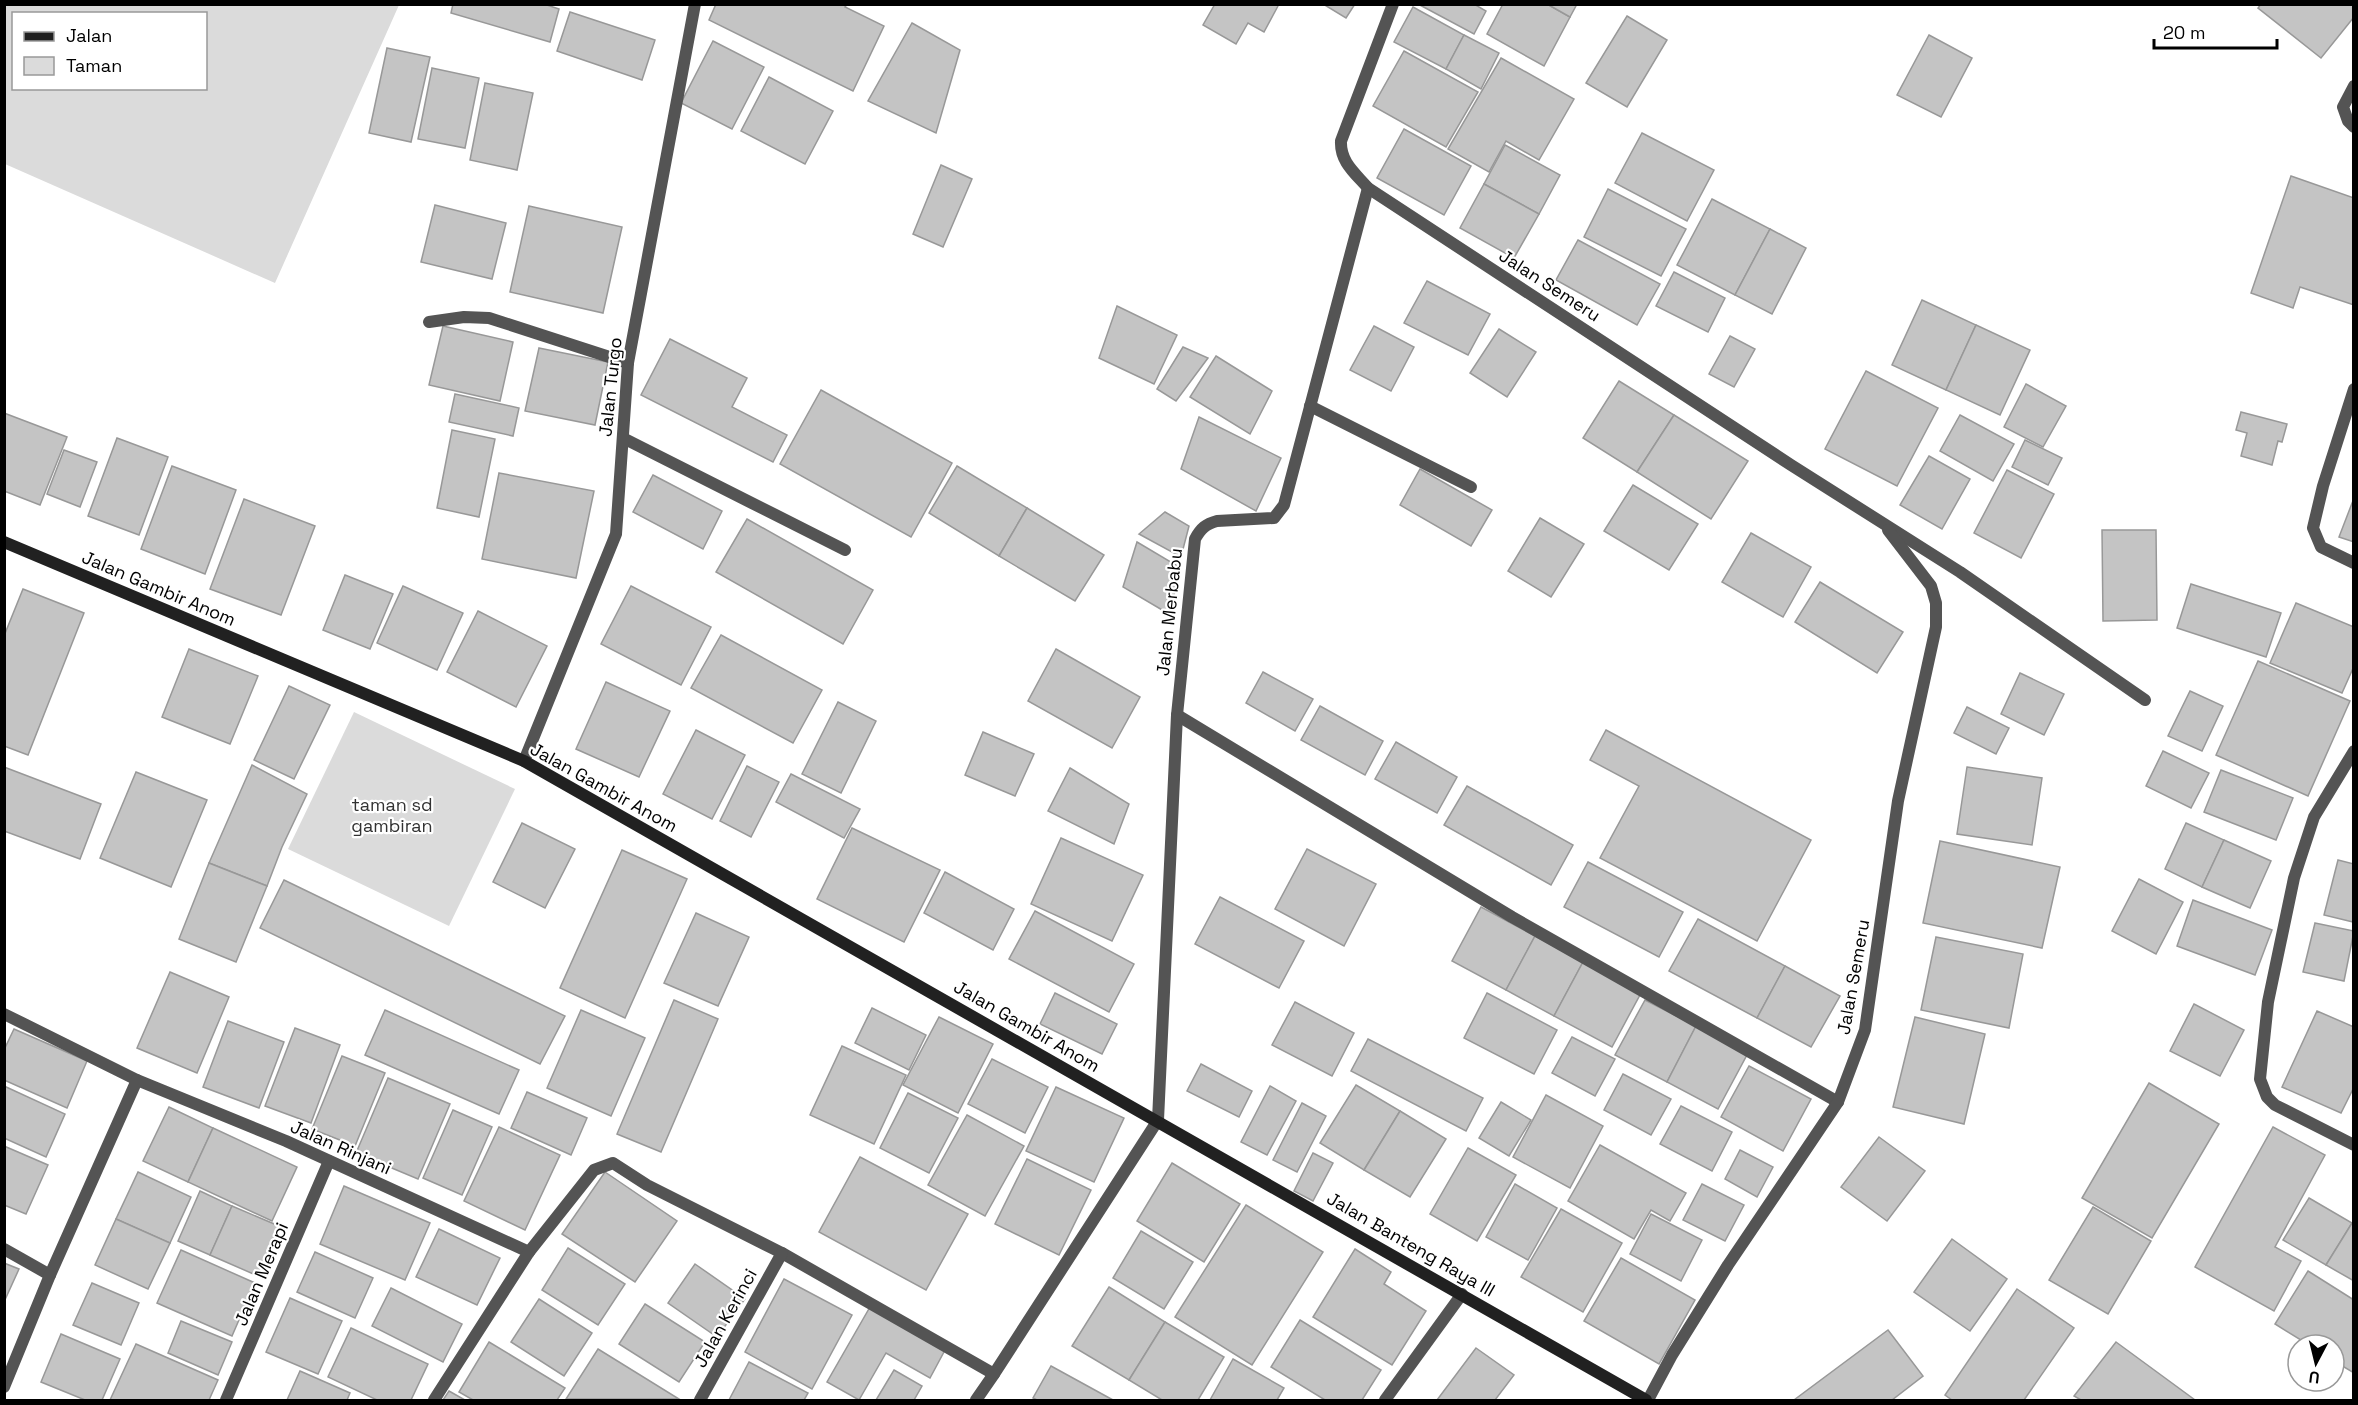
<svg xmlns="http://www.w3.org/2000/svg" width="2358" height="1405" font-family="'Space Grotesk',sans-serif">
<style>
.green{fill:#dbdbdb;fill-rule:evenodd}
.building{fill:#c4c4c4;stroke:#989898;stroke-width:1.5}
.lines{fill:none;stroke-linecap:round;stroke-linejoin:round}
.lane{stroke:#545454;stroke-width:12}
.street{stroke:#545454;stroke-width:12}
.secondary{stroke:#212121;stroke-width:12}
.labels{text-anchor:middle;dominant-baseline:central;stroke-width:4.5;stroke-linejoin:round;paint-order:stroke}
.street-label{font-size:18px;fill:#000;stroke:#fff}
.park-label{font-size:18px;fill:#323232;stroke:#fff}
</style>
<rect width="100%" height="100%" fill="#fff"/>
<g class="green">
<path d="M5 4H399V5L275 283 5 164ZM14 14H206V88H14Z"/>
<path d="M354 712 515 789 449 926 288 849Z"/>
</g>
<g class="building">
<path d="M453 4H544L559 9 550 42 451 13Z"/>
<path d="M716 4H847L845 7 884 26 853 91 709 20Z"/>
<path d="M1215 4H1276L1278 6 1264 32 1248 23 1236 44 1203 25Z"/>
<path d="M1323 4H1355L1346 18Z"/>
<path d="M1418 4H1474L1486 11 1474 34Z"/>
<path d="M1503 4H1547L1570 17 1544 66 1487 34Z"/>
<path d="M1547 4H1577L1570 17Z"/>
<path d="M2261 4H2354V17L2321 58 2258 8Z"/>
<path d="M1413 7 1464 35 1446 69 1394 42Z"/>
<path d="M570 12 655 40 642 80 557 51Z"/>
<path d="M1627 16 1667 40 1627 107 1586 83Z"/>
<path d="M912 23 960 50 936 133 868 101Z"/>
<path d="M1464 35 1499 53 1481 89 1446 69Z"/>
<path d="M1929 35 1972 58 1941 117 1897 95Z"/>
<path d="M713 41 764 67 732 129 681 103Z"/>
<path d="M387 48 430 57 411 142 369 133Z"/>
<path d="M1404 51 1478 92 1446 147 1373 106Z"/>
<path d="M1501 58 1574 99 1539 160 1506 141 1489 172 1448 149Z"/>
<path d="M432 68 479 78 465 148 418 139Z"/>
<path d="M769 77 833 111 805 164 741 131Z"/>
<path d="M485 83 533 93 517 170 470 160Z"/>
<path d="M1404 129 1471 166 1444 215 1377 178Z"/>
<path d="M1642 133 1714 170 1687 221 1615 183Z"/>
<path d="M1505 145 1560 175 1539 214 1484 184Z"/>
<path d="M941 165 972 179 943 247 913 234Z"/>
<path d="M2291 176 2354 198V305L2300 287 2293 308 2251 293Z"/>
<path d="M1484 184 1539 214 1514 258 1460 228Z"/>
<path d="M1608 189 1686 229 1661 276 1584 237Z"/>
<path d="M1712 199 1770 229 1735 295 1677 265Z"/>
<path d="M435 205 506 223 492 279 421 262Z"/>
<path d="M529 206 622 227 603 313 510 292Z"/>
<path d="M1770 229 1806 248 1772 314 1735 295Z"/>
<path d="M1578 240 1660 284 1637 325 1556 280Z"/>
<path d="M1674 272 1725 298 1708 332 1656 306Z"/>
<path d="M1427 281 1490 314 1468 355 1404 323Z"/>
<path d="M1922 300 1976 325 1946 390 1892 365Z"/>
<path d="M1117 306 1177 335 1154 384 1099 358Z"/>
<path d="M1976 325 2030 350 2000 415 1946 390Z"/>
<path d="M443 326 513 342 500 401 429 385Z"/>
<path d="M1374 326 1414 347 1391 391 1350 370Z"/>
<path d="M1499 329 1536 352 1507 397 1470 373Z"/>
<path d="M1730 336 1755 349 1734 387 1709 374Z"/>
<path d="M670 339 747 378 732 407 787 435 773 462 641 395Z"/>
<path d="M1183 347 1208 358 1176 401 1157 389Z"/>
<path d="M539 348 608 362 595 425 525 411Z"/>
<path d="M1216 356 1272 391 1250 434 1190 397Z"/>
<path d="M1866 371 1938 408 1897 486 1825 449Z"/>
<path d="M1619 381 1674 415 1637 472 1583 438Z"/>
<path d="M2026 384 2066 406 2043 447 2004 427Z"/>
<path d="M821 390 952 463 911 537 780 464Z"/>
<path d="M455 394 519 408 513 436 449 422Z"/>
<path d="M2241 412 2287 424 2282 442 2278 441 2272 465 2241 456 2247 433 2236 430Z"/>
<path d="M4 413 67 437 40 505 4 491Z"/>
<path d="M1674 415 1748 461 1711 519 1637 472Z"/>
<path d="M1960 415 2014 444 1993 481 1940 451Z"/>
<path d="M1199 417 1281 458 1256 511 1181 469Z"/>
<path d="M452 430 495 439 479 517 437 508Z"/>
<path d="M117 438 168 457 139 535 88 516Z"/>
<path d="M2025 440 2062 458 2048 485 2012 467Z"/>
<path d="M64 450 97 462 80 507 47 494Z"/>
<path d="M1929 456 1970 479 1942 529 1900 505Z"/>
<path d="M172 466 236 490 205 574 141 549Z"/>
<path d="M957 466 1027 508 999 556 929 513Z"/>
<path d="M1420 469 1492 510 1471 546 1400 505Z"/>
<path d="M2007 470 2054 494 2021 558 1974 533Z"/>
<path d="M499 473 594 491 576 578 482 559Z"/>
<path d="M653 475 722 511 703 549 633 512Z"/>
<path d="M1633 485 1698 524 1669 570 1604 531Z"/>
<path d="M2354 498V542L2339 537Z"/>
<path d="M244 499 315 526 281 615 210 589Z"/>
<path d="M1027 508 1104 555 1075 601 999 556Z"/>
<path d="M1165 512 1189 526 1181 557 1139 534Z"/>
<path d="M1540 518 1584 544 1551 597 1508 571Z"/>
<path d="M747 519 873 590 843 644 716 572Z"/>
<path d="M2102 530H2156L2157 620 2103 621Z"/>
<path d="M1751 533 1811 567 1783 617 1722 582Z"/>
<path d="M1137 542 1181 568 1169 614 1123 587Z"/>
<path d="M345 575 393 594 370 649 323 630Z"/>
<path d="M1820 582 1903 632 1877 673 1795 622Z"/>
<path d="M2191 584 2281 613 2266 657 2177 628Z"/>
<path d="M403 586 463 613 437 670 377 643Z"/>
<path d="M631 586 711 627 681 685 601 644Z"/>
<path d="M23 589 84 613 28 755 4 746V636Z"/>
<path d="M2296 603 2354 627V666L2342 693 2270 663Z"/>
<path d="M478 611 547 646 516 707 447 672Z"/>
<path d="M721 635 822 690 793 743 691 688Z"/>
<path d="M189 649 258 676 230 744 162 717Z"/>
<path d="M1056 649 1140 697 1112 748 1028 701Z"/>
<path d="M2258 661 2350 701 2308 796 2216 755Z"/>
<path d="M1263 672 1313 699 1295 731 1246 703Z"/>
<path d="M2020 673 2064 694 2044 735 2001 714Z"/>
<path d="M606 682 670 711 639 777 576 749Z"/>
<path d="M289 686 330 705 294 779 254 760Z"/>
<path d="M2190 691 2223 706 2202 751 2168 736Z"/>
<path d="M838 702 876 721 841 793 802 774Z"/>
<path d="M1320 706 1383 741 1365 775 1301 740Z"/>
<path d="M1967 707 2009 728 1996 754 1954 733Z"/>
<path d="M696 730 745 755 712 819 663 794Z"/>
<path d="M1606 730 1811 840 1757 941 1600 858 1639 786 1590 760Z"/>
<path d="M983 732 1034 754 1015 796 965 775Z"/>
<path d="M1396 742 1457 777 1437 813 1375 779Z"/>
<path d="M2163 751 2209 773 2191 808 2146 786Z"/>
<path d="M252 765 307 794 282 847 267 886 209 863Z"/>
<path d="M747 766 779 782 751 837 720 821Z"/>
<path d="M4 767 101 804 80 859 4 831Z"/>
<path d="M1967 767 2042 778 2032 845 1957 834Z"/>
<path d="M1070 768 1129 804 1114 844 1048 811Z"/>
<path d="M2221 770 2293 798 2276 840 2204 812Z"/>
<path d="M136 772 207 800 171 887 100 858Z"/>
<path d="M791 774 860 809 844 838 776 802Z"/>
<path d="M1467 786 1573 845 1551 885 1444 825Z"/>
<path d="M522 823 575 849 545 908 493 882Z"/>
<path d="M2186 823 2224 840 2202 887 2165 869Z"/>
<path d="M852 828 940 870 904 942 817 899Z"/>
<path d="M1061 838 1143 875 1112 941 1031 904Z"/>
<path d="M2224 840 2271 861 2250 908 2202 887Z"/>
<path d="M1940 841 2060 867 2042 948 1923 923Z"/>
<path d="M1307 849 1376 884 1344 946 1275 909Z"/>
<path d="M622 850 687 879 625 1018 560 988Z"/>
<path d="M2338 860 2354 864 2353 922 2324 915Z"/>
<path d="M1588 862 1683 912 1659 957 1564 907Z"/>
<path d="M209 863 267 886 236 962 179 939Z"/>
<path d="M945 872 1014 909 993 950 924 913Z"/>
<path d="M2139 879 2183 902 2156 954 2112 931Z"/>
<path d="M284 880 565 1016 540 1064 260 928Z"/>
<path d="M1220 897 1304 941 1279 988 1195 944Z"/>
<path d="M2193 900 2272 930 2255 975 2177 946Z"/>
<path d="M1481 907 1535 936 1506 990 1452 961Z"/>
<path d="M1035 911 1134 964 1109 1012 1009 959Z"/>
<path d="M696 913 749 937 718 1006 664 983Z"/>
<path d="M1698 919 1785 966 1757 1018 1669 971Z"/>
<path d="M2315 923 2354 931 2344 981 2303 972Z"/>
<path d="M1535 936 1583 962 1554 1016 1506 990Z"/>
<path d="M1936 937 2023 954 2009 1028 1921 1010Z"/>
<path d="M1583 962 1641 993 1612 1047 1554 1016Z"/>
<path d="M1785 966 1840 996 1811 1047 1757 1018Z"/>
<path d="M170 972 229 997 197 1073 137 1048Z"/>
<path d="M1055 993 1117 1024 1102 1054 1040 1024Z"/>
<path d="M1487 993 1557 1030 1534 1074 1464 1038Z"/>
<path d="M674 1000 718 1019 661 1152 617 1134Z"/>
<path d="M1645 1000 1696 1026 1667 1082 1615 1055Z"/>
<path d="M1295 1002 1354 1033 1332 1076 1272 1045Z"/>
<path d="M2194 1004 2244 1030 2220 1076 2170 1051Z"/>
<path d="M872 1008 926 1035 909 1070 855 1043Z"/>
<path d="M385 1010 519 1070 499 1114 365 1055Z"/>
<path d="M581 1010 645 1038 611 1116 547 1088Z"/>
<path d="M2317 1011 2354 1027V1087L2341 1113 2282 1087Z"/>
<path d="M939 1017 993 1044 958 1113 903 1085Z"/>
<path d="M1915 1017 1985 1034 1964 1124 1893 1107Z"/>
<path d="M228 1021 284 1042 259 1108 203 1087Z"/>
<path d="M1696 1026 1748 1053 1718 1109 1667 1082Z"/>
<path d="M295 1028 340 1045 311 1123 265 1106Z"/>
<path d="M14 1029 87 1061 67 1108 4 1080V1050Z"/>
<path d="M1572 1037 1615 1059 1595 1096 1552 1073Z"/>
<path d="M1368 1039 1483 1098 1466 1131 1351 1071Z"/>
<path d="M842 1046 906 1075 874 1144 810 1115Z"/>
<path d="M342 1056 385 1073 355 1146 312 1129Z"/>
<path d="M992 1059 1048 1087 1025 1133 968 1104Z"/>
<path d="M1201 1064 1252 1091 1239 1117 1187 1091Z"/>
<path d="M1749 1066 1811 1099 1783 1151 1721 1117Z"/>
<path d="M1623 1074 1671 1099 1651 1135 1604 1110Z"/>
<path d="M388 1078 450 1104 418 1179 356 1153Z"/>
<path d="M2149 1083 2219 1124 2152 1238 2082 1198Z"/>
<path d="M1356 1085 1400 1111 1364 1170 1320 1143Z"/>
<path d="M4 1086 65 1114 46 1157 4 1138Z"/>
<path d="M1270 1086 1296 1101 1267 1155 1241 1142Z"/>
<path d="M1056 1087 1124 1118 1094 1182 1026 1151Z"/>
<path d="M527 1092 587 1118 571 1155 511 1128Z"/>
<path d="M908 1093 958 1118 929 1173 880 1148Z"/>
<path d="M1546 1095 1603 1126 1570 1188 1513 1157Z"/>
<path d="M1501 1102 1531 1120 1509 1156 1479 1138Z"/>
<path d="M1302 1103 1326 1116 1297 1172 1273 1160Z"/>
<path d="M1681 1106 1732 1132 1712 1171 1660 1144Z"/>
<path d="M169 1107 213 1128 188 1182 143 1161Z"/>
<path d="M453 1110 492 1127 462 1195 423 1178Z"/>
<path d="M1400 1111 1446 1139 1410 1197 1364 1170Z"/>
<path d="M967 1115 1024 1146 985 1216 928 1185Z"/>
<path d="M499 1127 560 1155 525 1230 464 1201Z"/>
<path d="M2273 1127 2325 1155 2275 1247 2301 1261 2274 1311 2195 1267Z"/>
<path d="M213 1128 297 1167 272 1221 188 1182Z"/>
<path d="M1879 1137 1925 1171 1887 1221 1841 1187Z"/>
<path d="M1600 1145 1686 1193 1670 1221 1651 1210 1634 1239 1568 1201Z"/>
<path d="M4 1146 48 1165 26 1214 4 1205Z"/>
<path d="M1468 1148 1516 1175 1477 1241 1430 1214Z"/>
<path d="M1740 1150 1773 1167 1757 1197 1725 1179Z"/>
<path d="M1313 1153 1333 1163 1313 1201 1294 1191Z"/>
<path d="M860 1157 968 1214 926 1290 819 1232Z"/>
<path d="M1027 1159 1091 1190 1059 1255 995 1224Z"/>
<path d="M1172 1163 1240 1204 1204 1262 1137 1221Z"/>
<path d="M138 1172 191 1197 170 1243 116 1219Z"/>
<path d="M605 1172 677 1221 635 1282 562 1234Z"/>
<path d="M1515 1184 1557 1208 1528 1260 1486 1237Z"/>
<path d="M1702 1184 1744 1205 1725 1241 1683 1220Z"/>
<path d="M344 1186 430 1223 405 1280 320 1244Z"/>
<path d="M200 1191 232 1206 210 1255 178 1241Z"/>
<path d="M2309 1198 2352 1223 2326 1265 2283 1240Z"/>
<path d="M1246 1205 1323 1252 1252 1365 1175 1317Z"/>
<path d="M232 1206 279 1226 258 1276 210 1255Z"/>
<path d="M2093 1207 2151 1241 2108 1314 2049 1280Z"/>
<path d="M1561 1209 1622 1243 1583 1312 1521 1277Z"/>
<path d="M1651 1214 1702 1240 1681 1281 1630 1254Z"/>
<path d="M116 1219 170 1243 148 1289 95 1265Z"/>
<path d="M2352 1223 2354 1224V1281L2326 1265Z"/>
<path d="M439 1229 500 1258 477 1305 416 1277Z"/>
<path d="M1141 1231 1193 1262 1164 1309 1113 1278Z"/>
<path d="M1952 1239 2007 1279 1970 1331 1914 1292Z"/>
<path d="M568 1248 625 1284 598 1325 542 1290Z"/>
<path d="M1355 1249 1391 1272 1384 1284 1426 1311 1392 1365 1313 1317Z"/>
<path d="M181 1250 255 1283 232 1336 157 1303Z"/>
<path d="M315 1252 373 1278 355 1318 297 1292Z"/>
<path d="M1621 1258 1695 1300 1659 1364 1584 1321Z"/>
<path d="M4 1263 19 1269 4 1302Z"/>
<path d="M695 1264 745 1299 717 1337 668 1303Z"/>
<path d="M2308 1271 2354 1300V1373L2334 1361V1345H2309L2275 1324Z"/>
<path d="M784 1279 852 1315 812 1389 745 1352Z"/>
<path d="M92 1283 139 1303 121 1345 73 1325Z"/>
<path d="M1109 1287 1165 1322 1129 1380 1072 1346Z"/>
<path d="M391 1288 462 1324 443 1362 372 1326Z"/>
<path d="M2017 1289 2074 1328 2024 1400H1952L1945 1395Z"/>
<path d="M290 1298 342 1321 318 1374 266 1352Z"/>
<path d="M539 1299 592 1333 564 1376 511 1342Z"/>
<path d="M645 1304 705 1342 679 1382 619 1344Z"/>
<path d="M870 1307 945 1350 930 1378 886 1353 859 1400 827 1382Z"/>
<path d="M1300 1320 1381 1370 1362 1400H1325L1271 1367Z"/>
<path d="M181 1321 232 1342 218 1375 168 1353Z"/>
<path d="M1165 1322 1224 1357 1198 1400H1162L1129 1380Z"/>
<path d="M351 1328 428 1364 411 1400H377L328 1377Z"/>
<path d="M1888 1330 1923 1376 1892 1400H1794Z"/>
<path d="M61 1334 120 1359 102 1400H85L41 1382Z"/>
<path d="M489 1342 565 1388 557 1400H473L459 1392Z"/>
<path d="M2116 1342 2195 1400H2081L2074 1396Z"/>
<path d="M136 1344 218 1380 209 1400H110Z"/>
<path d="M1476 1348 1514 1375 1495 1400H1437Z"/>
<path d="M598 1349 679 1399H566Z"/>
<path d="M1233 1359 1284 1388 1277 1400H1210Z"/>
<path d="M749 1362 808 1393 804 1400H729Z"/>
<path d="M1051 1366 1113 1400H1037L1033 1398Z"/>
<path d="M894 1370 922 1386 914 1400H876Z"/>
<path d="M300 1371 350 1393 347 1400H287Z"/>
<path d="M449 1391 465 1400H443Z"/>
</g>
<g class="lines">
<path class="lane" d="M4 1014 137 1080"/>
<g class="street">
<path d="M1393 4 1341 141C1340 162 1355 173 1368 188L1791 465 1960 572 2145 700"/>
<path d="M2354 86 2343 107 2348 121 2354 127"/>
<path d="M429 322 464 317 489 318 628 363"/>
<path d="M2354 389 2323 486 2313 528 2321 547 2354 563"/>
<path d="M1310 406 1471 487"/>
<path d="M623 438 845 550"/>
<path d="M1177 715 1512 917 1838 1102"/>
<path d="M2354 751 2314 817 2294 878 2268 1002 2260 1079 2267 1097 2275 1105 2354 1145"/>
<path d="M524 761 616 534 628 363 695 4"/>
<path d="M4 1249 50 1275"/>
<path d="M994 1374 1158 1120 1177 715 1195 539C1201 528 1206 524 1217 521L1274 518 1284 505 1368 188"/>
<path d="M4 1387 50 1275 137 1080 286 1141 529 1252"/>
<path d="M226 1400 329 1161"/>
<path d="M434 1400 529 1252 594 1170 613 1163 647 1185 782 1253 994 1374 976 1400"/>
<path d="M700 1400 782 1253"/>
<path d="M1385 1400 1462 1294"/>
<path d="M1648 1400 1672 1355 1728 1265 1838 1102 1865 1030 1898 801 1936 627V603L1931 586 1888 530"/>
</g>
<path class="secondary" d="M4 542 524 761 1646 1400"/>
</g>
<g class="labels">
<g class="street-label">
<text transform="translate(1550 285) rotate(33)">Jalan Semeru</text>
<text transform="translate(610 387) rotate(-84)">Jalan Turgo</text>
<text transform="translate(159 588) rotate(23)">Jalan Gambir Anom</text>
<text transform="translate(1169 612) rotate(-84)">Jalan Merbabu</text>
<text transform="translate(604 787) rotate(29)">Jalan Gambir Anom</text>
<text transform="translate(1853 977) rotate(-80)">Jalan Semeru</text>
<text transform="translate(1027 1026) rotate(30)">Jalan Gambir Anom</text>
<text transform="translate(341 1147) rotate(24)">Jalan Rinjani</text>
<text transform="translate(1411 1244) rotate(30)">Jalan Banteng Raya III</text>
<text transform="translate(261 1274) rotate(-67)">Jalan Merapi</text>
<text transform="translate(725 1318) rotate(-61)">Jalan Kerinci</text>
</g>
<g class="park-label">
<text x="392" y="804">taman sd<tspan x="392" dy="21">gambiran</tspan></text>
</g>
</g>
<rect width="2358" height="1405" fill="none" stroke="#000000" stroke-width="12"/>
<rect x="12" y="12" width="195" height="78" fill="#ffffff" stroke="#999999" stroke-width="1.5"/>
<rect x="24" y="32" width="30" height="9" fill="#212121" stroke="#999999" stroke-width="1.5"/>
<text x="66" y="42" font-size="18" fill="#000000">Jalan</text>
<rect x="24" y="57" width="30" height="18" fill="#dbdbdb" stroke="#999999" stroke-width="1.5"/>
<text x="66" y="72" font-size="18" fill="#000000">Taman</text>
<g transform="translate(2316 1363) rotate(187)"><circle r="28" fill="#ffffff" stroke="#999999" stroke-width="1.5"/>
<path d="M0-4.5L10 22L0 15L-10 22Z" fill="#000000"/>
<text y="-9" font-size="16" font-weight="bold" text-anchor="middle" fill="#000000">U</text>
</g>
<path d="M2154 39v9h123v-9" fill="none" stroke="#000000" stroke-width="3"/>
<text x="2163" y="39" font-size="18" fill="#000000" stroke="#ffffff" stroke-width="4.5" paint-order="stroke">20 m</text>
</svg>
